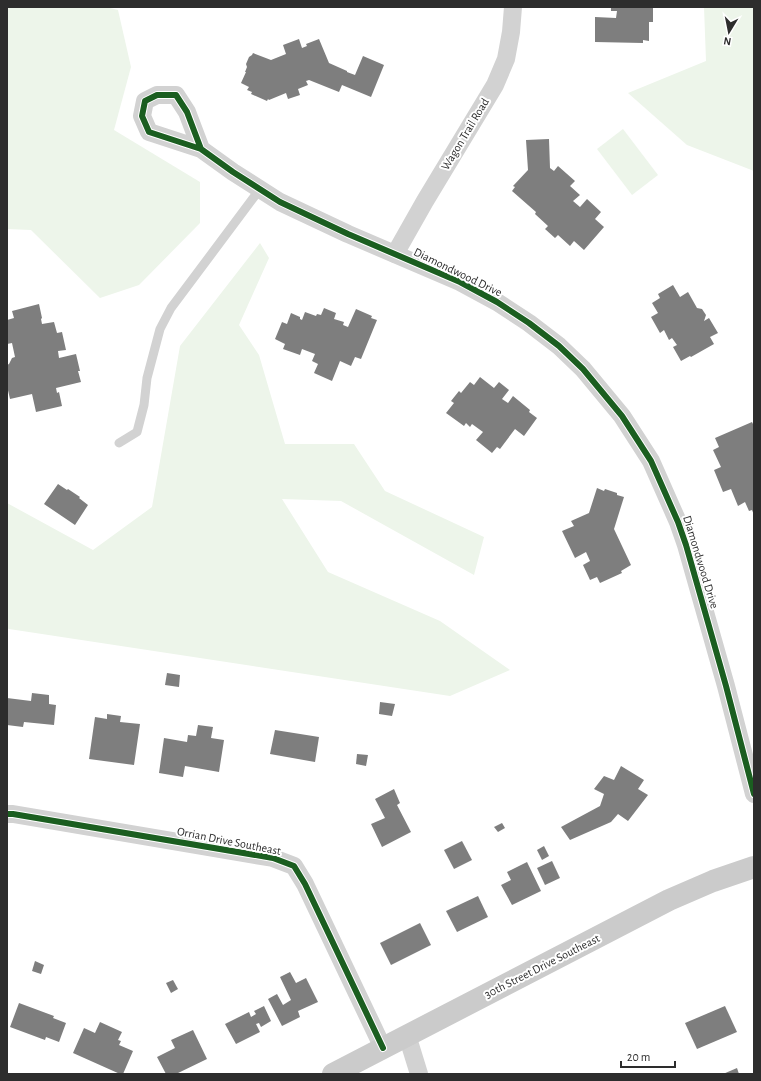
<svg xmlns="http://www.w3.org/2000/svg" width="761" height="1081" font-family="'Alegreya Sans',sans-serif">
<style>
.green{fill:#edf5ea}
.building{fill:#7e7e7e}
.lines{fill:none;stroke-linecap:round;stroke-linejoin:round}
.lane{stroke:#d2d2d2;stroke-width:9}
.street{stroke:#d2d2d2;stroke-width:18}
.secondary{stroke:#cbcbcb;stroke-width:22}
.cycleway-casing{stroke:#fff;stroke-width:8}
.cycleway{stroke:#1b5e20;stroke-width:6}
.labels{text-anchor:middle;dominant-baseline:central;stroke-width:4;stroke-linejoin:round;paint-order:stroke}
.street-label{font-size:12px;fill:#2d2d2d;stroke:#fff}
</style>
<rect width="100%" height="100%" fill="#fff"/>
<g class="green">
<path d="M7 7H106L118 10 131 67 114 130 200 182V223L139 285 100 298 31 230 7 229Z"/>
<path d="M704 7H754V171L687 145 628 93 706 61Z"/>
<path d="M623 129 658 175 632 195 597 149Z"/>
<path d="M260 243 269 258 239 325 259 355 285 444H354L385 491 484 537 474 575 341 501 282 499 328 572 440 621 510 670 450 696 9 629 7 628V503L93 550 152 507 180 346Z"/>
</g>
<g class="building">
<path d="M611 7H653V22H649V41L643 40V43L595 42V17L616 18 617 11H611Z"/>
<path d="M299 39 302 48 307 46 306 44 319 39 329 63 347 71V72L355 75 363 56 384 65 371 97 342 85 339 92 309 80 306 81 308 85 298 89 300 95 288 99 286 93 269 100 268 99 267 101 251 94 252 92 247 90 249 87 241 83 246 72H245L247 67 246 64 249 57 252 55 253 53 271 60 286 54 283 45Z"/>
<path d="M549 139 550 168 554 171 558 166 575 181 570 186 580 195 573 201 580 207 587 199 601 212 595 219 604 227 584 250 574 241 570 246 558 235 555 238 545 229 548 226 535 214 536 212 512 191 515 187 513 186 528 170 526 140Z"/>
<path d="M673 285 680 297 688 292 697 308 702 309 706 315 704 321 709 318 718 333 710 337 714 344 691 357 690 356 681 361 673 347 677 345 672 338 669 340 664 330 660 333 651 317 658 313 652 303 660 298 658 294Z"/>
<path d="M39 304 42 318 41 319 42 324 54 322 57 333 62 332 66 350 58 351 59 358 76 354 80 371H78L81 382 56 388 57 393 59 392 62 406 36 412 32 394 10 399 7 386V365L9 364 12 358 15 357 12 343 7 344V320L14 318 12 311Z"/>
<path d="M324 308 336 313 334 319 344 322 343 325 348 327 356 309 372 316 371 318 377 320 361 359 355 357 351 366 340 361 332 381 314 373 318 364 312 361 315 354 302 349 300 355 283 349 285 344 275 339 282 322 287 324 291 313 300 317V319L302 320 305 312 316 316 317 314 321 315Z"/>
<path d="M480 377 494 388 499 382 509 390 502 399 508 403 513 396 530 410 529 412 537 418 524 436 515 429 500 449 497 447 492 453 476 440 483 432 472 424 470 427 466 423 464 426 446 413 454 403 451 401 459 391 461 393 470 382 474 385Z"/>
<path d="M752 422 754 426V515L752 510 749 511 745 502 738 506 731 489 723 492 714 470 721 467 713 450 719 447 715 438Z"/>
<path d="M58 484 67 490 68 489 80 497 79 498 88 505 75 525 44 504Z"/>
<path d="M597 488 604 491 605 489 617 493V495L624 497 614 529 631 565 621 571 622 573 600 583 597 577 590 580 583 565 590 561 586 552 575 558 562 531 574 526 571 521 589 513Z"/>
<path d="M167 673 180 675 179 687 165 685Z"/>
<path d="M32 693 49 695V704L56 705 54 725 24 722 23 727 7 725V698L31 701Z"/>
<path d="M380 702 395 704 392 716 379 714Z"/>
<path d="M107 714 121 716 120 722 140 724 134 765 89 759 95 717 107 719Z"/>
<path d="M198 725 213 727 211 738 224 740 219 772 185 766 183 777 159 773 164 738 187 742 188 735 196 736Z"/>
<path d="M275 730 319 737 315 762 270 754Z"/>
<path d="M357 754 368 755 366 766 356 764Z"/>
<path d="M621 766 644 780 638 789 648 795 628 821 618 814 611 822 570 840 561 827 600 806 604 794 594 789 604 776 614 780Z"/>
<path d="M394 789 400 803 397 805 411 832 382 847 371 824 385 818 375 799Z"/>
<path d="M502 823 505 828 498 832 494 827Z"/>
<path d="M462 841 472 860 454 869 444 850Z"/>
<path d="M544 846 549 856 542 860 537 850Z"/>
<path d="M552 861 560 878 545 885 537 868Z"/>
<path d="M527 862 541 891 512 905 501 885 511 880 507 872Z"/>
<path d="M478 896 488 917 457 932 446 911Z"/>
<path d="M420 923 431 945 391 965 380 943Z"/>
<path d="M35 961 44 965 41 974 32 971Z"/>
<path d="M290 972 296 983 306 978 318 1002 298 1011 300 1017 282 1026 268 999 277 994 283 1005 291 1000 280 977Z"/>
<path d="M173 980 178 989 171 993 166 983Z"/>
<path d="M19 1003 54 1016 53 1018 66 1023 59 1042 46 1037 45 1040 10 1027Z"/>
<path d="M264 1006 271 1021 261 1027 259 1023 256 1024 260 1032 236 1044 225 1024 249 1012 251 1017 256 1014 254 1011Z"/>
<path d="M725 1006 737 1032 697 1049 685 1023Z"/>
<path d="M100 1022 122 1032 118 1040 121 1041 119 1045 133 1051 123 1074H120L73 1053 84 1028 95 1033Z"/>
<path d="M193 1030 207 1059 176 1074H166L157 1057 175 1048 171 1040Z"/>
<path d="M737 1068 739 1074H723Z"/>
</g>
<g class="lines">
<path class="lane" d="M119 443 137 432 144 405 147 378 160 329 171 308 260 189"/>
<g class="street">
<path d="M201 149 149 132 142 116 145 101 157 95H176L187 112 201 149 233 172 280 202 348 234 460 282 497 302 529 323 559 346 583 369 622 416 651 461 678 522 686 545 726 686 754 794"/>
<path d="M395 254 425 201 495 85 506 59 511 32 513 7"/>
<path d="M7 814H13L273 858 294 866 305 884 383 1048"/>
<path d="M407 1035 419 1074"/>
</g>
<path class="secondary" d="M333 1074 669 900 713 881 754 867"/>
<defs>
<g id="cycleway">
<path d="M201 149 149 132 142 116 145 101 157 95H176L187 112 201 149 233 172 280 202 348 234 460 282 497 302 529 323 559 346 583 369 622 416 651 461 678 522 686 545 726 686 754 794"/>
<path d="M7 814H13L273 858 294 866 305 884 383 1048"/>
</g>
</defs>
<use href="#cycleway" class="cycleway-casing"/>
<use href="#cycleway" class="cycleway"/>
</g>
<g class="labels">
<g class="street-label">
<text transform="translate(465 134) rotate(-59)">Wagon Trail Road</text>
<text transform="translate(458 272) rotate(26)">Diamondwood Drive</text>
<text transform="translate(701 562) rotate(73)">Diamondwood Drive</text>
<text transform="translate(229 841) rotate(11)">Orrian Drive Southeast</text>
<text transform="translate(542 966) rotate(-27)">30th Street Drive Southeast</text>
</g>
</g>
<rect width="761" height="1081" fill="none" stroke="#2d2d2d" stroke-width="16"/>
<g transform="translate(729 32) rotate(190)" stroke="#ffffff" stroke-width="3" paint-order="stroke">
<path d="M0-3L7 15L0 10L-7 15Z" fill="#2d2d2d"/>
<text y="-6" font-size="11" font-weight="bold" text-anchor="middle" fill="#2d2d2d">N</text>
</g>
<path d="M621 1061v6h54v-6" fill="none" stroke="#2d2d2d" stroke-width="2"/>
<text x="627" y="1061" font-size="12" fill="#2d2d2d" stroke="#ffffff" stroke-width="3" paint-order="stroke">20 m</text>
</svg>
